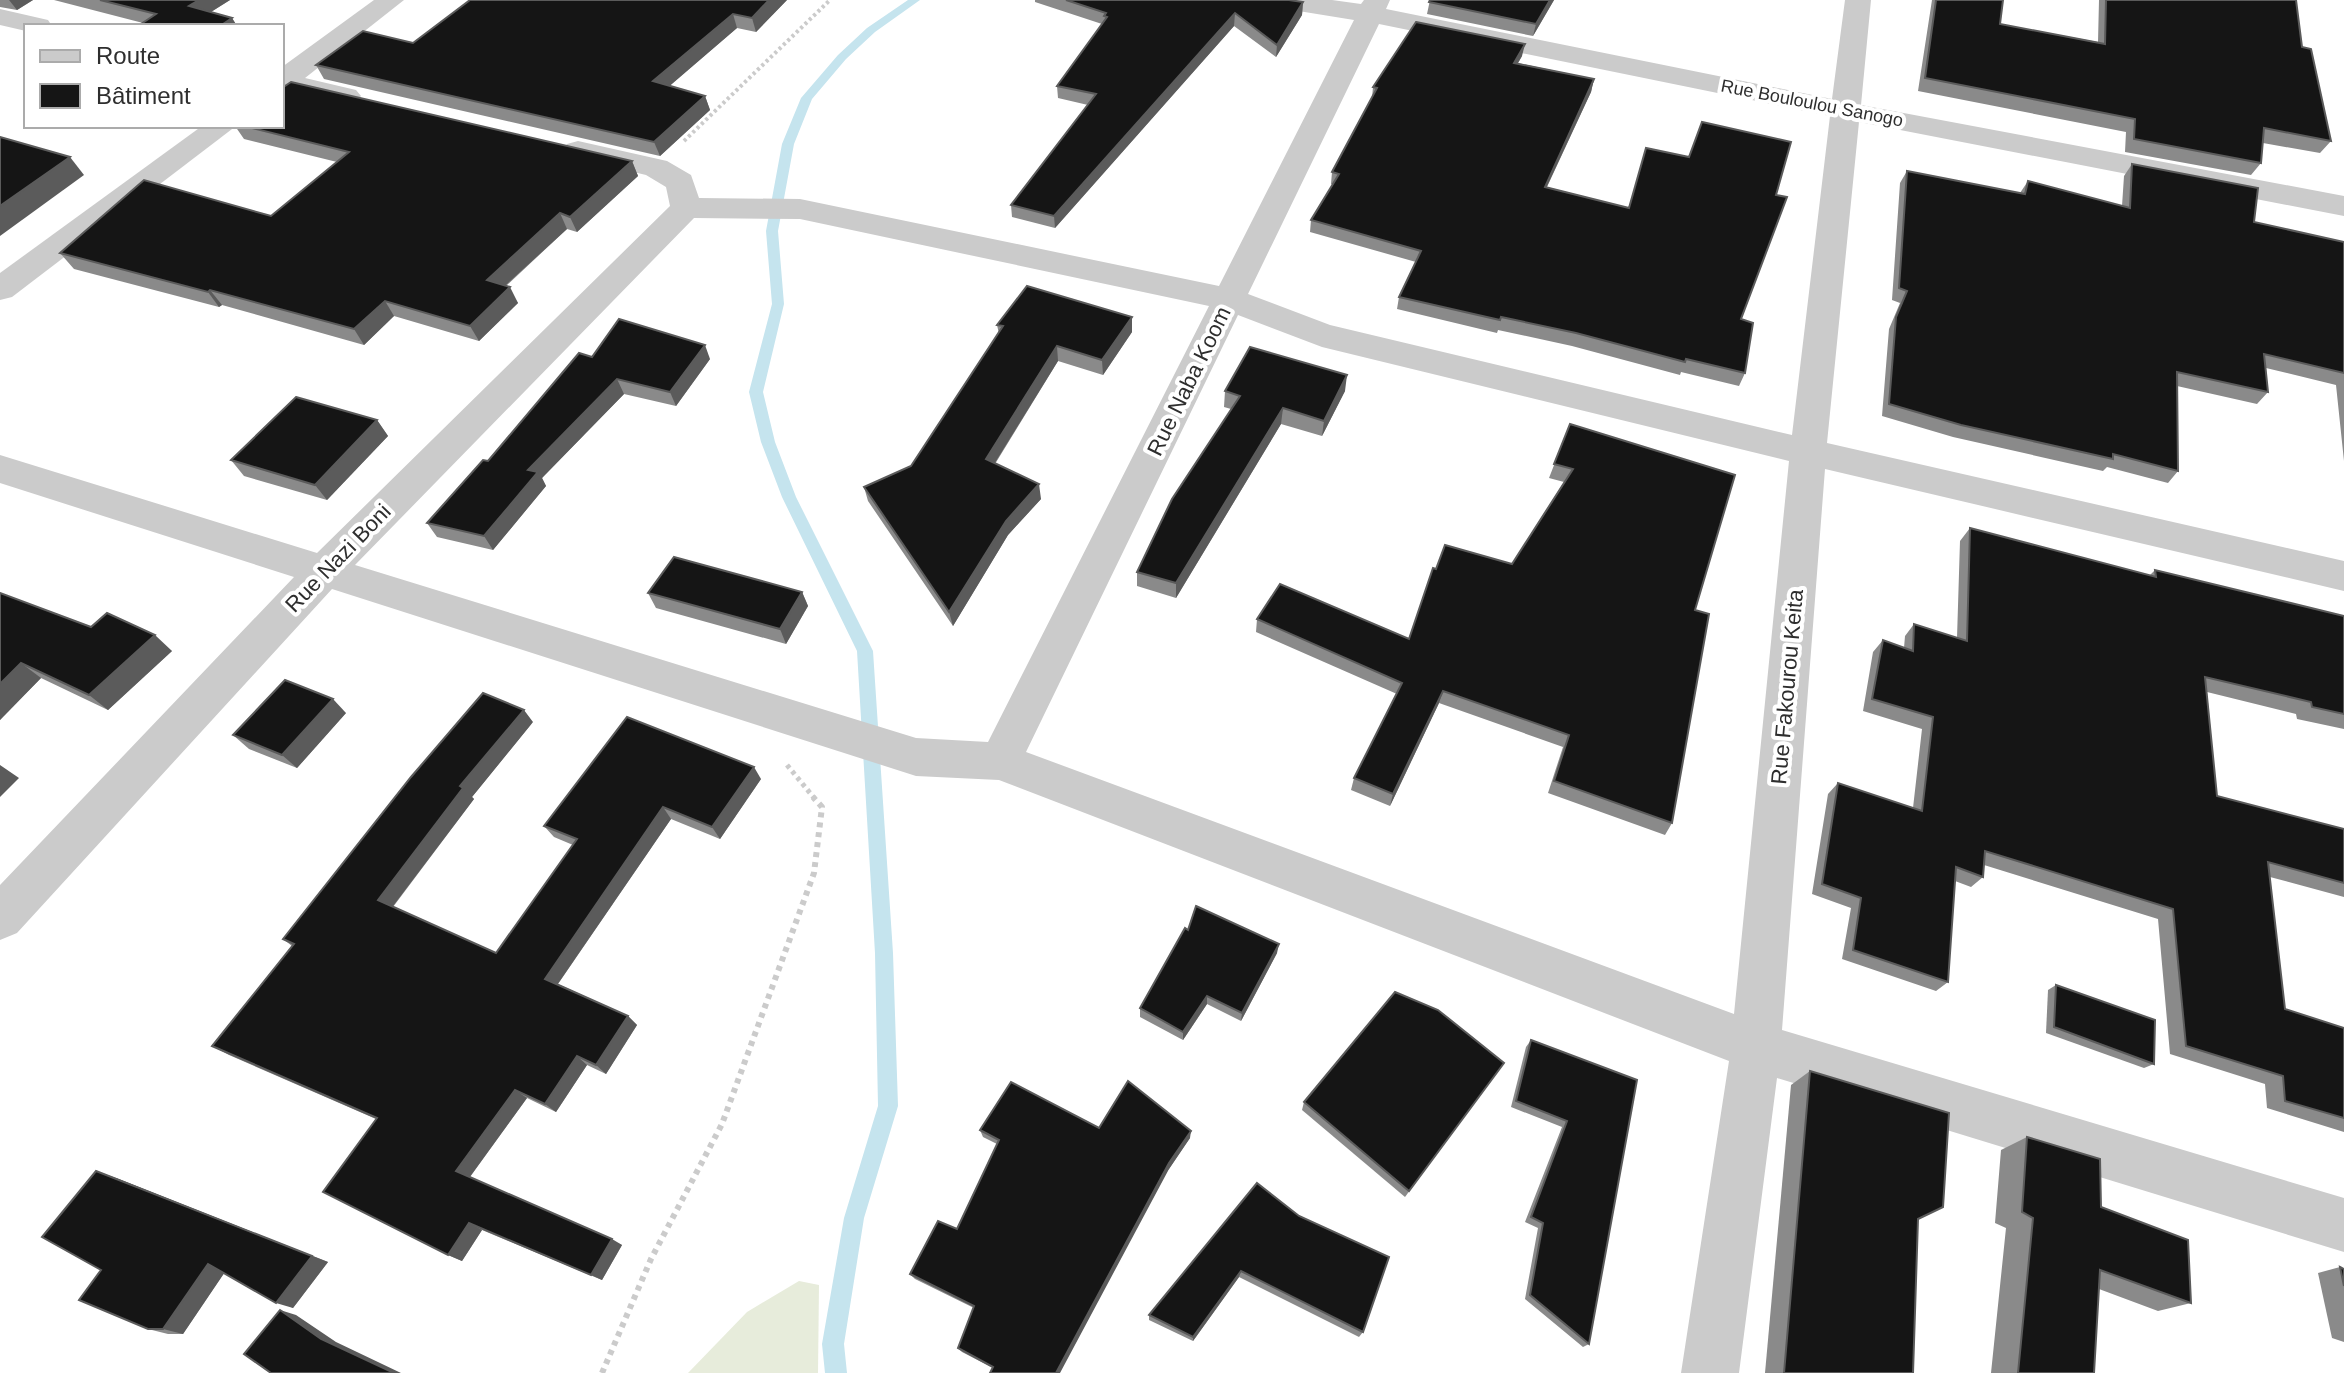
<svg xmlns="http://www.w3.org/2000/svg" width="2344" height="1373" font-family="Arial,sans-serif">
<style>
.green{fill:#e7ecdb}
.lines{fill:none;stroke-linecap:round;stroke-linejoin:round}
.stream{fill:#c5e4ee;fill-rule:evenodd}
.path-far2{stroke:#cbcbcb;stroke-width:4;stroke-dasharray:3 3;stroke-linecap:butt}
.path-far1{stroke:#cbcbcb;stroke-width:5;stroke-dasharray:4 4;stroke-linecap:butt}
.path{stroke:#cbcbcb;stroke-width:6;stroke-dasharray:5 5;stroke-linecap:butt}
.street{fill:#cbcbcb;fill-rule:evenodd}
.wall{fill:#8a8a8a}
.shaded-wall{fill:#5b5b5b}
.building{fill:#151515;stroke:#5b5b5b;stroke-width:2}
.labels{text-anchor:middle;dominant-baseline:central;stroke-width:8;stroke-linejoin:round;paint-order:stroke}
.far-street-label{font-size:18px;fill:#2e2e2e;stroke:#fff}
.street-label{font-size:22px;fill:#2e2e2e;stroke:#fff}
</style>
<rect width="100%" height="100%" fill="#fff"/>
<path class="green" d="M799 1281 819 1285 818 1373H688L747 1312Z"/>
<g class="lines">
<path class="stream" d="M908 0H920L875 32 846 59 812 99 794 144 778 231 784 304 763 392 775 442 796 497 873 651 893 953 898 1106 864 1218 844 1344 847 1373H825L822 1344 844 1218 878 1106 875 953 857 651 782 497 761 442 749 392 772 304 766 231 782 144 801 98 838 55 867 28Z"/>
<path class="path-far2" d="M684 141 830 0"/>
<path class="path-far1" d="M787 765 815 799"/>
<path class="path" d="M602 1373 651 1259 722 1124 814 873 822 807 813 797"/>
<g class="street">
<path d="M374 0H404L305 78 356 90 361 96 356 102 346 105 282 90V67Z"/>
<path d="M1267 0H1332L1361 4 1364 0H1390L1386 9 1832 99 1845 0H1871L1861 105 2344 196V216L1859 122 1827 443 2344 561V591L1825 469 1782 1030 2344 1198V1252L1777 1078 1739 1373H1681L1729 1061 999 780 916 776 332 589 17 933 0 940V885L294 577 0 483V455L317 553 670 206 666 187 646 175 567 156 563 150 567 144 578 141 667 161 691 175 699 198 800 199 1219 286 1354 20 1280 8 1270 6ZM1379 24 1830 116 1792 435 1330 325 1248 294ZM694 218 800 219 1209 306 988 742 916 738 355 565ZM1238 315 1322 347 1789 461 1734 1014 1026 752Z"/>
<path d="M0 9 48 20 52 26H26V31L0 25Z"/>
<path d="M202 126H236L12 297 0 300V273Z"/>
</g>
</g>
<g class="wall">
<path d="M0 0H33L17 10 0 7Z"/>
<path d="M54 0H230L211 12 232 18 237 26H138L143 23Z"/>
<path d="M787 0 756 32 737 28 669 86 705 96 710 110 660 156 324 79 316 65 413 43Z"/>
<path d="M1035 0H1289L1303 2 1302 15 1276 57 1234 26 1055 228 1012 217 1011 205 1088 105 1058 98 1057 86 1102 24 1035 2Z"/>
<path d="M1430 0H1554L1533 36 1427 14Z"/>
<path d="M1932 0H2003L2000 24 2098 42 2099 0H2296L2302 47 2331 141 2320 153 2263 143 2261 163 2251 175 2125 152 2126 132 1918 91Z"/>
<path d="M1522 56 1518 63 1594 79 1591 92 1547 187 1629 208 1646 148 1741 319 1745 373 1739 386 1681 372 1680 375 1572 346 1498 330 1497 333 1397 309 1399 297 1416 262 1310 232 1311 220 1333 185 1331 184 1332 172 1372 98 1373 87Z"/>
<path d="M235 126H282L632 161 638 176 577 232 567 229 506 286 518 303 479 341 394 316 364 345 222 305 219 307 74 269 60 253 271 216 337 162 244 139Z"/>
<path d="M2132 164 2254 222 2344 242V461L2336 385 2266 368 2268 392 2257 404 2177 386 2178 471 2168 483 2107 467 2103 471 1953 437 1882 416 1889 329 1900 303 1892 300 1900 183 1907 171 2020 193 2028 181 2122 206 2124 176Z"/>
<path d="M1132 317V332L1103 375 1058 361 995 464 1041 499 1008 535 953 626 868 501 864 487 911 466 999 334 997 325Z"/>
<path d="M592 357 710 359 676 406 624 394 542 478 546 486 493 550 437 537 427 523Z"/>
<path d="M1225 391H1345L1322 436 1281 424 1176 598 1137 586V572L1231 409 1224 407Z"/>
<path d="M377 420 388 436 327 500 244 476 231 460Z"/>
<path d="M1570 424 1695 610 1672 823 1665 835 1548 793 1563 747 1439 703 1390 806 1351 790 1354 778 1397 694 1256 632 1257 619 1409 639 1436 569 1512 564 1564 482 1549 478Z"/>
<path d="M1970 528 2149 576 2155 570 2344 616V729L2297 719 2296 714 2207 692 2217 796 2344 829V897L2270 877 2285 1009 2344 1028V1132L2267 1108 2265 1084 2170 1054 2158 919 1984 865 1983 877 1971 887 1955 881 1948 982 1936 991 1842 959 1851 908 1812 894 1828 794 1838 783 1913 808 1922 729 1863 711 1873 652 1883 640 1904 648 1905 636 1914 624 1957 638 1960 541Z"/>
<path d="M802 592 808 606 786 644 656 608 648 593Z"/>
<path d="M0 593 91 627 172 651 108 710 41 678 0 720Z"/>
<path d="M346 713 297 768 249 749 233 735Z"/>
<path d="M533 722 472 797 474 799 393 907 496 953 573 845 554 837 544 826 761 779 720 839 671 819 558 984 628 1016 637 1025 606 1074 587 1065 556 1112 527 1098 470 1177 622 1245 602 1280 482 1230 462 1261 448 1255 376 1119 229 1055 212 1046 292 946 283 939Z"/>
<path d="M1188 930 1277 953 1241 1021 1207 1004 1183 1040 1140 1017V1008Z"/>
<path d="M2056 985 2154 1064 2144 1068 2046 1033 2048 990Z"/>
<path d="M1531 1040 1637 1080 1589 1344 1583 1347 1525 1299 1538 1228 1525 1222 1562 1127 1511 1107 1526 1047Z"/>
<path d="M1504 1063 1405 1197 1302 1110 1304 1102Z"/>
<path d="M1810 1071 1918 1219 1913 1373H1765L1791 1085Z"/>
<path d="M1099 1128 1190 1138 1169 1169 993 1368 962 1352 958 1348 974 1308 915 1279 910 1274 957 1229 997 1144 983 1137 980 1130Z"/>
<path d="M2027 1137 2101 1207 2191 1303 2158 1311 2099 1289 2094 1373H1991L2006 1228 1995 1223 2001 1150Z"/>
<path d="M116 1178 328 1262 293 1308 224 1273 183 1334H168L148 1329 101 1270Z"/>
<path d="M1299 1216 1363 1332 1359 1337 1239 1277 1193 1341 1149 1320V1315Z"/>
<path d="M2340 1267 2344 1269V1342L2332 1338 2318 1273Z"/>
</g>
<g class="shaded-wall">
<path d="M9 0H33L17 10Z"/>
<path d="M199 0H230L198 20 189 6Z"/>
<path d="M769 0H787L756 32 752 18Z"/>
<path d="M1550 0H1554L1533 36 1536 24Z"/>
<path d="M1303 2 1302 15 1276 57 1277 45Z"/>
<path d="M1235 13 1234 26 1055 228 1054 216Z"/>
<path d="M733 14 737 28 658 96 653 81Z"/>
<path d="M232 18 237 26H220Z"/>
<path d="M1525 44 1522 56 1511 75 1514 63Z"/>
<path d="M1594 79 1591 92 1541 199 1545 187Z"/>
<path d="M705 96 710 110 660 156 654 142Z"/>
<path d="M70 157 84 175 0 236V206Z"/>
<path d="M632 161 638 176 577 232 570 217Z"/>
<path d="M560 213 567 229 495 295 487 280Z"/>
<path d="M510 287 518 303 479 341 470 326Z"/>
<path d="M210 290 222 305 219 307 208 292Z"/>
<path d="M385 301 394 316 364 345 354 329Z"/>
<path d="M1132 317V332L1103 375 1102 360Z"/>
<path d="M705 345 710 359 676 406 670 392Z"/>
<path d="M1057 346 1058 361 988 474 986 459Z"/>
<path d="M1347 375 1345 391 1322 436 1324 421Z"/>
<path d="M617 379 624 394 542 478 546 486 493 550 484 536 528 470Z"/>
<path d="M1283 408 1281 424 1176 598V583Z"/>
<path d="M377 420 388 436 327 500 315 485Z"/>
<path d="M1039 484 1041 499 1008 535 953 626 949 612 1006 521Z"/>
<path d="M802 592 808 606 786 644 780 629Z"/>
<path d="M155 635 172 651 108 710 89 695Z"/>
<path d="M21 663 41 678 0 720V684Z"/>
<path d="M1443 691 1439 703 1390 806 1393 794Z"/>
<path d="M333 699 346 713 297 768 282 755Z"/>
<path d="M524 710 533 722 472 797 474 799 390 910 378 900 460 786Z"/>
<path d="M0 765 19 778 0 797Z"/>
<path d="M754 767 761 779 720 839 712 827Z"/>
<path d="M663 807 671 819 555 988 545 979Z"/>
<path d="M1279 944 1277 953 1241 1021 1242 1013Z"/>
<path d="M1207 996V1004L1183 1040V1032Z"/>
<path d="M628 1016 637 1025 606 1074 596 1065Z"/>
<path d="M577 1056 587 1065 556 1112 545 1104Z"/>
<path d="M515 1090 527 1098 469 1178 456 1171Z"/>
<path d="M1191 1131 1190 1138 1169 1169 1060 1373H1056L1169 1163Z"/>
<path d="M96 1171 116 1178 328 1262 293 1308 276 1303Z"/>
<path d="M469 1223 482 1230 462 1261 448 1255Z"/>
<path d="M612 1239 622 1245 602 1280 591 1275Z"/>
<path d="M208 1264 227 1269 183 1334 163 1329Z"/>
<path d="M1241 1271 1239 1277 1193 1341V1337Z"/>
<path d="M280 1310 296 1315 336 1342 401 1373H394L321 1339Z"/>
</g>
<g class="building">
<path d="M100 0H199L189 6 232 18 220 26H138L156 14Z"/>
<path d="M470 0H769L752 18 733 14 653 81 705 96 654 142 316 65 363 31 413 43Z"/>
<path d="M1066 0H1289L1303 2 1277 45 1235 13 1054 216 1011 205 1096 94 1057 86 1107 17 1104 16 1106 13Z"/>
<path d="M1430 0H1550L1536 24 1429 2Z"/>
<path d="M1936 0H2003L2000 24 2105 44 2106 0H2296L2302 47 2311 49 2331 141 2264 128 2261 163 2134 139 2135 119 1925 78Z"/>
<path d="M1416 22 1525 44 1514 63 1594 79 1545 187 1629 208 1646 148 1689 157 1702 122 1791 142 1776 195 1787 197 1741 319 1753 323 1745 373 1686 359 1685 362 1576 333 1501 317 1500 320 1399 297 1421 251 1311 220 1339 174 1332 172 1377 88 1373 87Z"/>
<path d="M291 82 632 161 570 217 560 213 487 280 510 287 470 326 385 301 354 329 210 290 208 292 60 253 144 180 271 216 349 152 244 126H282V88Z"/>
<path d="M0 137 70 157 0 206Z"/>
<path d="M2132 164 2258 188 2254 222 2344 242V373L2264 354 2268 392 2177 372 2178 471 2113 454V459L1961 425 1889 404 1896 317 1907 291 1899 288 1907 171 2025 194 2028 181 2130 208Z"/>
<path d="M1027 286 1132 317 1102 360 1057 346 986 459 1039 484 1006 521 949 612 864 487 911 466 1003 326 997 325Z"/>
<path d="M619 319 705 345 670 392 617 379 528 470 538 472 484 536 427 523 483 460 488 461 579 353 592 357Z"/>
<path d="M1250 347 1347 375 1324 421 1283 408 1176 583 1137 572 1172 499 1240 396 1225 391Z"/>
<path d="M296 397 377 420 315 485 231 460Z"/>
<path d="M1570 424 1735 475 1695 610 1709 614 1672 823 1554 781 1569 735 1443 691 1393 794 1354 778 1402 683 1257 619 1280 584 1409 639 1433 568 1436 569 1445 545 1512 564 1573 469 1554 464Z"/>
<path d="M1970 528 2156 577 2155 570 2344 616V714L2312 707 2311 702 2205 677 2217 796 2344 829V883L2268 862 2285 1009 2344 1028V1118L2285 1101 2283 1076 2186 1046 2173 909 1985 851 1983 877 1956 867 1948 982 1853 950 1861 898 1822 884 1838 783 1922 811 1933 717 1872 699 1883 640 1913 651 1914 624 1967 641Z"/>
<path d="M674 557 802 592 780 629 648 593Z"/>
<path d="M0 593 91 627 107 613 155 635 89 695 21 663 0 684Z"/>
<path d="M285 680 333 699 282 755 233 735Z"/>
<path d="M483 693 524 710 460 786 463 788 378 900 496 953 577 839 544 826 627 717 754 767 712 827 663 807 545 979 628 1016 596 1065 577 1056 545 1104 515 1090 456 1171 612 1239 591 1275 469 1223 448 1255 323 1192 377 1118 212 1046 294 944 283 939 411 777Z"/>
<path d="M1196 906 1279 944 1242 1013 1207 996 1183 1032 1140 1008 1185 928 1188 930Z"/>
<path d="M2056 985 2155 1020 2154 1064 2054 1027Z"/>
<path d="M1395 992 1438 1010 1504 1063 1409 1191 1304 1102Z"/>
<path d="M1531 1040 1637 1080 1589 1344 1530 1295 1543 1223 1531 1217 1567 1121 1516 1101Z"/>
<path d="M1810 1071 1949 1113 1943 1207 1918 1219 1913 1373H1784Z"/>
<path d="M1128 1081 1191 1131 1169 1163 1056 1373H990L993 1367 958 1348 974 1306 910 1274 938 1221 957 1229 999 1140 980 1130 1011 1082 1099 1128Z"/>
<path d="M2027 1137 2100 1159 2101 1207 2188 1240 2191 1303 2100 1270 2094 1373H2018L2033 1218 2022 1212Z"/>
<path d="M96 1171 312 1256 276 1303 208 1264 163 1329H148L79 1300 101 1270 42 1237Z"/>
<path d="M1257 1183 1299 1216 1389 1257 1363 1332 1241 1271 1193 1337 1149 1315Z"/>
<path d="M2340 1267 2344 1269V1286Z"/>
<path d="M280 1310 321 1339 394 1373H271L244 1354Z"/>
</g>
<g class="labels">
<g class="far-street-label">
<text transform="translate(1812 103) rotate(11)">Rue Bouloulou Sanogo</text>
</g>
<g class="street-label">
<text transform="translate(1189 381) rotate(-64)">Rue Naba Koom</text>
<text transform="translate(338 558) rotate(-46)">Rue Nazi Boni</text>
<text transform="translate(1787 687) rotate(-85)">Rue Fakourou Keita</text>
</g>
</g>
<rect x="24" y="24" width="260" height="104" fill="#ffffff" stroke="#ababab" stroke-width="2"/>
<rect x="40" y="50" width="40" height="12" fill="#cbcbcb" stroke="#ababab" stroke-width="2"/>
<text x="96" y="64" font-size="24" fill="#2e2e2e">Route</text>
<rect x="40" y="84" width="40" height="24" fill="#151515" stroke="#ababab" stroke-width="2"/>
<text x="96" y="104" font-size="24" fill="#2e2e2e">Bâtiment</text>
</svg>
